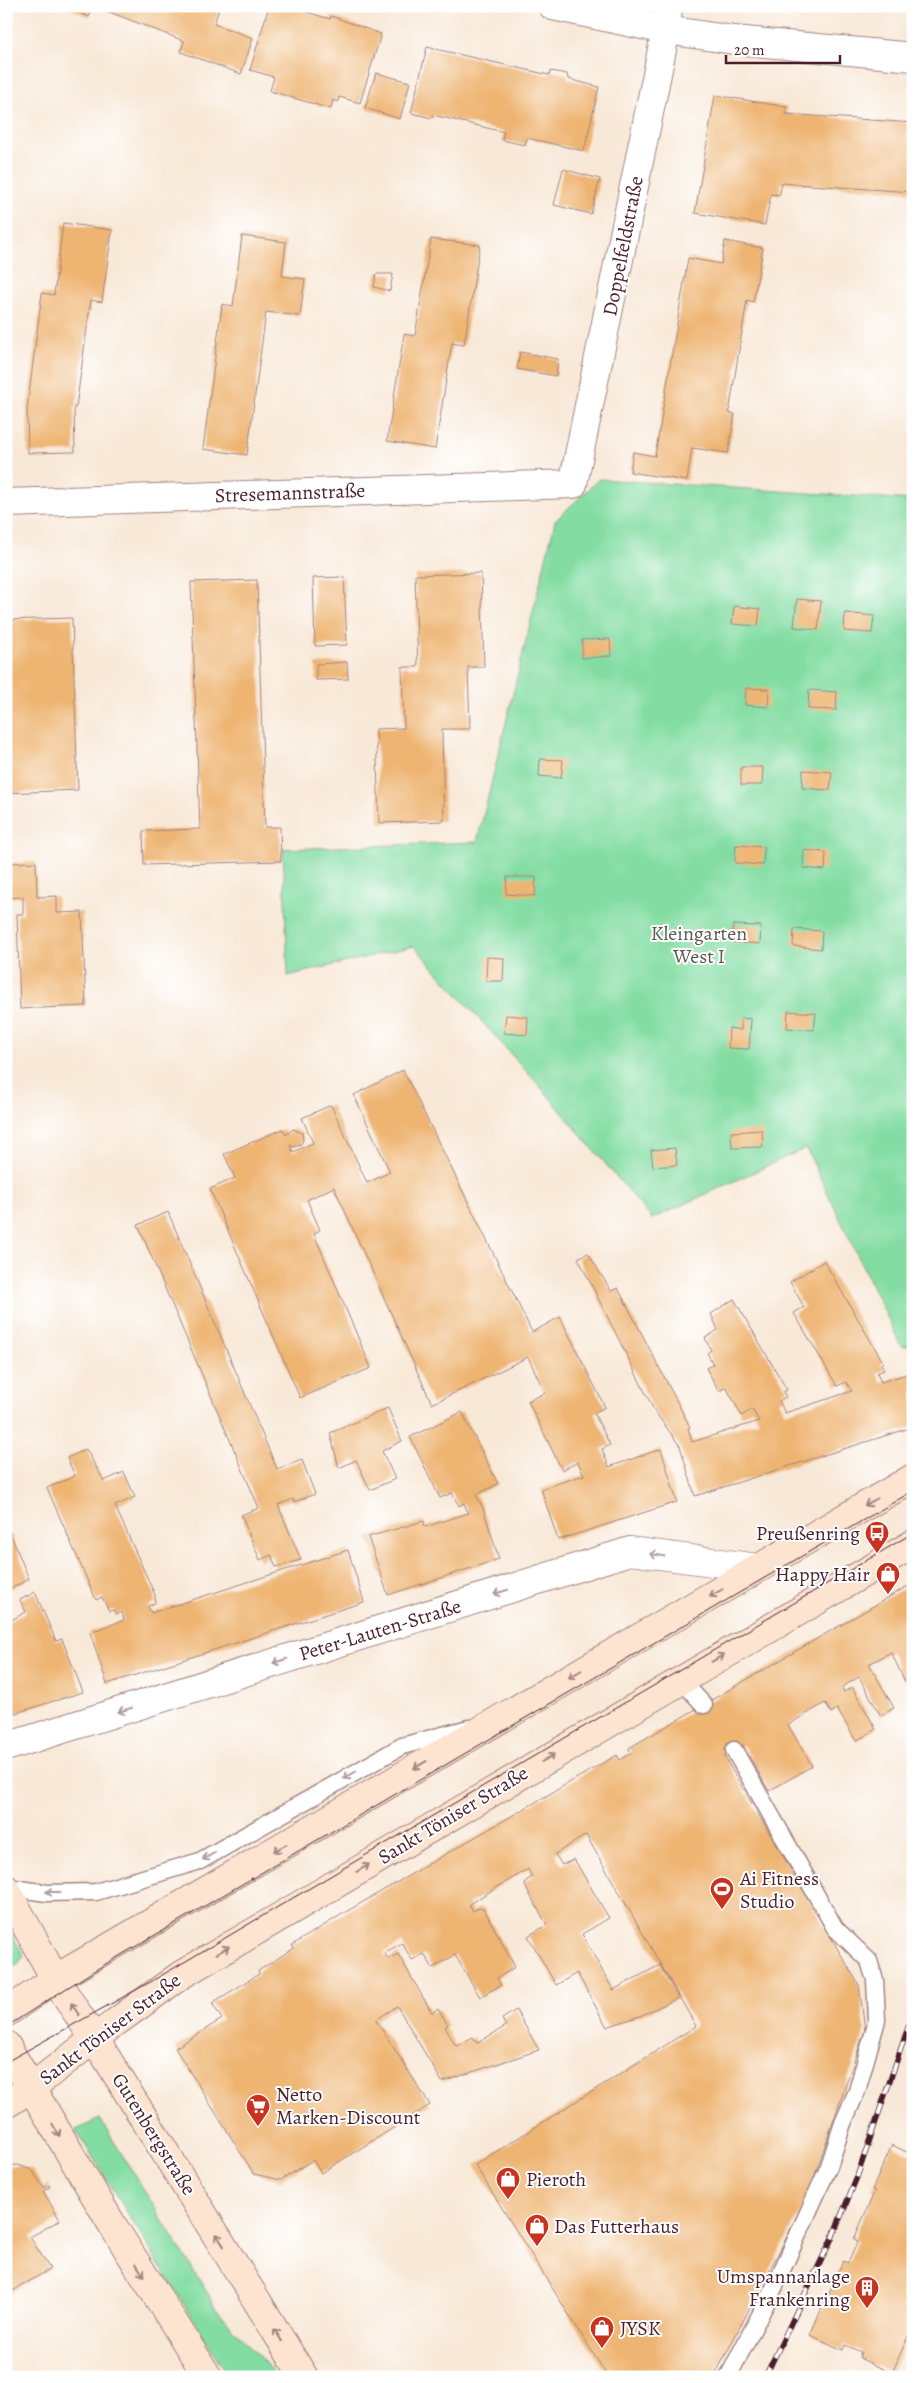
<svg xmlns="http://www.w3.org/2000/svg" width="919" height="2383" font-family="Alegreya,serif">
<style>
.green{fill:#83dda3;stroke:#667e67}
.building{fill:#eeb471}
.lines{fill:none;stroke-linecap:round;stroke-linejoin:round}
.lane-casing{stroke:#a18481;stroke-width:19}
.street-casing{stroke:#a18481;stroke-width:30}
.secondary-casing{stroke:#a18481;stroke-width:30}
.lane{stroke:#fff;stroke-width:16}
.street{stroke:#fff;stroke-width:28}
.secondary{stroke:#fde4d1;stroke-width:28}
.tram{stroke:#4a1f2b;stroke-width:1}
.rail-casing{stroke:#4a1f2b;stroke-width:5.5}
.rail{stroke:#fff;stroke-width:4;stroke-dasharray:11;stroke-linecap:butt}
.oneway{stroke:#a4827e}
.oneway2{stroke:#ae9aa0}
.labels{text-anchor:middle;dominant-baseline:central;stroke-width:4;stroke-linejoin:round;paint-order:stroke}
.street-label{font-size:20px;fill:#4a1f2b;stroke:#fff}
.park-label{font-size:20px;fill:#5b584f;stroke:#fff}
.poi-label{font-size:20px;fill:#4a1f2b;stroke:#fff;text-anchor:start}
</style>
<rect width="100%" height="100%" fill="#fff"/>
<filter id="ink" filterUnits="userSpaceOnUse"><feTurbulence type="fractalNoise" baseFrequency=".02" numOctaves="2"/><feDisplacementMap in="SourceGraphic" scale="10" xChannelSelector="R" yChannelSelector="G"/><feConvolveMatrix kernelMatrix="1 2 1 2 8 2 1 2 1" color-interpolation-filters="sRGB"/></filter>
<filter id="wash" filterUnits="userSpaceOnUse"><feTurbulence type="fractalNoise" baseFrequency=".0096" numOctaves="4" result="noise"/><feDisplacementMap in="SourceGraphic" scale="20" xChannelSelector="R" yChannelSelector="G"/><feGaussianBlur stdDeviation="1.12" result="paint"/><feColorMatrix in="noise" values="0 0 0 0 0 0 0 0 0 0 0 0 0 0 0 0 0 1.4 0 .05"/><feComposite in="paint" operator="in"/></filter>
<g filter="url(#wash)">
<rect width="100%" height="100%" fill="#f8e8d7"/>
<g class="green">
<path d="M599 479 913 500V1346H901L806 1148 652 1219 545 1092 414 946 288 976 283 849 477 842 555 521Z"/>
<path d="M6 1924 24 1956 16 1966 9 1967 6 1962Z"/>
<path d="M100 2119 221 2315 278 2377H229L76 2130Z"/>
</g>
<g id="blocks">
<g class="building">
<path d="M63 6H93L89 17Z"/>
<path d="M94 6H220L214 24 253 38 241 74 181 52 184 41Z"/>
<path d="M269 6H287L330 19 331 16 381 34 360 103 339 97 338 102 333 100 331 109 270 91 274 77 250 70Z"/>
<path d="M427 47 549 75 551 71 567 74 568 79 599 87 584 151 527 138 525 145 502 140 504 132 433 115 432 118 411 113Z"/>
<path d="M376 73 410 82 400 119 365 108Z"/>
<path d="M715 95 787 107 786 114 913 123V192L781 183 780 195 771 194 765 225 695 213Z"/>
<path d="M563 169 600 179 591 214 554 205Z"/>
<path d="M63 223 112 230 102 302 91 300 76 407H74L75 452 28 453 27 409 42 293 54 295Z"/>
<path d="M242 236 286 242 282 276 305 279 300 316 266 312 247 455 203 449 222 304 233 306Z"/>
<path d="M431 239 480 245 464 345 452 343 435 449 387 441 404 334 415 336Z"/>
<path d="M725 241 763 248 753 302 747 300 743 325 729 413 735 414 728 453 692 448 687 481 630 472 633 452 655 456 688 258 721 264Z"/>
<path d="M376 274H393L390 291 374 287Z"/>
<path d="M520 352 558 359 556 376 517 369Z"/>
<path d="M481 573 484 667H468L470 729H442L444 821 379 823 376 729 404 728 402 667H418L415 575Z"/>
<path d="M344 577 347 645 315 646 313 578Z"/>
<path d="M257 580 265 827H280L281 861 144 865 143 831 200 829 191 582Z"/>
<path d="M797 599 821 601 818 630 794 627Z"/>
<path d="M734 606 760 609 758 626 732 624Z"/>
<path d="M845 613 874 616 872 633 844 631Z"/>
<path d="M72 618 78 790 6 793V620Z"/>
<path d="M610 639 611 656 582 658V640Z"/>
<path d="M347 662 348 679 316 680V664Z"/>
<path d="M746 688 769 689 768 707 745 705Z"/>
<path d="M809 690 837 692 836 710 808 709Z"/>
<path d="M540 759 563 760 561 778 539 776Z"/>
<path d="M741 767H763L762 785H741Z"/>
<path d="M803 770 832 772 830 790 802 788Z"/>
<path d="M736 845 764 847 763 865 735 863Z"/>
<path d="M804 850 826 852 825 870 803 868Z"/>
<path d="M36 862 37 897 57 896V913L82 912 86 1006 20 1009 17 914H23V897L6 898V863Z"/>
<path d="M507 877H536L535 896 506 894Z"/>
<path d="M733 925 761 926 760 944 732 942Z"/>
<path d="M794 929 822 931 821 949 793 946Z"/>
<path d="M487 957 504 958 503 981H486Z"/>
<path d="M788 1011 816 1013 814 1030 787 1028Z"/>
<path d="M506 1015 528 1017 527 1035 504 1033Z"/>
<path d="M741 1018 751 1019 749 1049 728 1048 729 1028 741 1030Z"/>
<path d="M403 1070 532 1332 560 1317 605 1407 594 1413 610 1445 602 1449 609 1467 661 1449 677 1502 558 1540 541 1489 584 1475 578 1462 562 1470 528 1401 545 1393 528 1357 432 1404 334 1187 307 1200 320 1230 314 1234 371 1368 300 1398 210 1189 235 1178 224 1154 283 1129 286 1135 293 1129 302 1133 303 1140 301 1144 293 1147 290 1145 293 1152 313 1143 302 1118 331 1105 367 1183 390 1172 354 1095Z"/>
<path d="M762 1130 763 1147 732 1148 731 1132Z"/>
<path d="M675 1148 677 1165 653 1167 651 1150Z"/>
<path d="M168 1212 277 1469 302 1460 315 1494 294 1502 293 1499 278 1505 301 1560 276 1567 271 1555 260 1560 241 1515 259 1508 138 1225Z"/>
<path d="M588 1253 611 1291 618 1288 690 1427 688 1428 692 1442 759 1421 752 1409 742 1416 726 1387 719 1391 706 1368 713 1364 707 1353 711 1350 705 1338 718 1330 711 1314 734 1299 787 1390 783 1392 786 1397 779 1401 785 1413 852 1391 846 1382 837 1386 794 1313 804 1307 790 1282 824 1261 883 1362 881 1364 884 1370 877 1373 881 1382 913 1372V1427L695 1496 680 1446 655 1412 578 1258Z"/>
<path d="M388 1408 402 1441 382 1451 395 1479 370 1490 356 1460 339 1468 330 1433Z"/>
<path d="M462 1412 498 1484 476 1495 483 1508 499 1559 388 1595 368 1537 424 1521 425 1527 468 1513 464 1503 459 1506 452 1493 440 1498 410 1437Z"/>
<path d="M86 1449 104 1481 124 1472 135 1497 115 1506 155 1595V1603L148 1606 151 1613 348 1550 364 1602 107 1684 90 1632 124 1620 122 1612 116 1614 114 1610 109 1611 102 1597 96 1600 47 1488 75 1476 67 1458Z"/>
<path d="M10 1533 29 1579 6 1591V1534Z"/>
<path d="M913 1583V1678L905 1682 891 1652 869 1664 894 1708 881 1716 859 1677 842 1687 844 1692 852 1687 876 1729 856 1741 837 1709 831 1713 825 1703 788 1725 812 1766 769 1791 743 1745 724 1756 859 1985 865 2030 806 2200 714 2377H608L475 2165 696 2026 586 1835 555 1854 562 1865 574 1859 609 1918 582 1934 598 1963 613 1990 660 1965 678 1998 640 2016 607 2027 577 1973 556 1985 528 1936 547 1925 525 1886 526 1881 532 1877 528 1869 469 1904 473 1911 479 1908 484 1909 515 1967 497 1978 501 1985 480 1997 455 1955 433 1968 424 1954 412 1960 402 1943 384 1953 388 1959 398 1954 432 2013 438 2009 448 2025 445 2027 456 2046 473 2037 477 2043 506 2026 502 2019 516 2010 539 2050 442 2082 397 2006 376 2020 430 2105 321 2173 313 2160 281 2180 254 2174 175 2048 222 2019 212 2003 259 1974 258 1971 294 1948 292 1945 344 1913 617 1755 620 1760 631 1753 629 1748Z"/>
<path d="M35 1592 56 1641 62 1639 83 1692 6 1716V1623L26 1612 20 1600Z"/>
<path d="M892 2145 913 2155V2325L892 2373 859 2358 861 2352 845 2345 843 2350 810 2335 843 2261 848 2263 858 2241 854 2239 874 2193 875 2191 872 2190Z"/>
<path d="M18 2165 32 2170 44 2188 49 2185 50 2187 43 2191 60 2220 30 2237 50 2269 6 2295V2166Z"/>
</g>
</g>
</g>
<g filter="url(#ink)">
<use href="#blocks" fill-opacity="0" stroke="#a18481" stroke-width="1"/>
<g class="lines">
<defs>
<g id="lane">
<path d="M681 1680 704 1705"/>
<path d="M6 1887 47 1893 96 1892 200 1861 402 1746 469 1728"/>
<path d="M728 2377 773 2290 829 2166 843 2123 857 2091 877 2020 875 1980 869 1961 835 1928 734 1750"/>
</g>
<g id="street">
<path d="M553 6 666 30 734 40 913 57"/>
<path d="M6 503 573 484 666 30 668 6"/>
<path d="M6 1747 630 1551 758 1568"/>
</g>
<g id="secondary">
<path d="M6 1889 55 1979 106 2057 304 2377"/>
<path d="M6 2013 55 1979 913 1478"/>
<path d="M6 2045 113 2226 208 2377"/>
<path d="M6 2104 31 2088 116 2022 181 1975 913 1544"/>
</g>
</defs>
<use href="#lane" class="lane-casing"/>
<use href="#street" class="street-casing"/>
<use href="#secondary" class="secondary-casing"/>
<use href="#lane" class="lane"/>
<use href="#street" class="street"/>
<use href="#secondary" class="secondary"/>
<g class="tram">
<path d="M6 2027 92 1972 913 1491"/>
<path d="M6 2062 152 1981 913 1533"/>
</g>
<defs>
<path id="rail" d="M765 2377 832 2238 857 2177 913 2013"/>
</defs>
<use href="#rail" class="rail-casing"/>
<use href="#rail" class="rail"/>
</g>
<defs><path id="oneway-shaft" d="M-6 0H5M1.5-3L5.5 0L1.5 3" fill="none" stroke-width="1.6" stroke-linecap="round" stroke-linejoin="round" transform="scale(1.25)"/></defs>
<g class="oneway">
<use href="#oneway-shaft" transform="translate(871 1502) rotate(150)"/>
<use href="#oneway-shaft" transform="translate(716 1593) rotate(150)"/>
<use href="#oneway-shaft" transform="translate(718 1658) rotate(-31)"/>
<use href="#oneway-shaft" transform="translate(575 1674) rotate(150)"/>
<use href="#oneway-shaft" transform="translate(548 1758) rotate(-31)"/>
<use href="#oneway-shaft" transform="translate(420 1765) rotate(149)"/>
<use href="#oneway-shaft" transform="translate(280 1848) rotate(149)"/>
<use href="#oneway-shaft" transform="translate(363 1868) rotate(-31)"/>
<use href="#oneway-shaft" transform="translate(223 1950) rotate(-31)"/>
<use href="#oneway-shaft" transform="translate(75 2009) rotate(-123)"/>
<use href="#oneway-shaft" transform="translate(56 2130) rotate(60)"/>
<use href="#oneway-shaft" transform="translate(220 2240) rotate(-122)"/>
<use href="#oneway-shaft" transform="translate(140 2270) rotate(58)"/>
<use href="#oneway-shaft" transform="translate(278 2335) rotate(-122)"/>
</g>
<g class="oneway2">
<use href="#oneway-shaft" transform="translate(657 1555) rotate(-171)"/>
<use href="#oneway-shaft" transform="translate(501 1592) rotate(163)"/>
<use href="#oneway-shaft" transform="translate(280 1661) rotate(163)"/>
<use href="#oneway-shaft" transform="translate(125 1710) rotate(163)"/>
<use href="#oneway-shaft" transform="translate(350 1775) rotate(150)"/>
<use href="#oneway-shaft" transform="translate(209 1856) rotate(150)"/>
<use href="#oneway-shaft" transform="translate(53 1892) rotate(-180)"/>
</g>
</g>
<defs>
<symbol id="bus-pin" viewBox="-11 -11 22 30"><path d="M0 17L-7.5 6A9.5 9.5 0 1 1 7.5 6Z" fill="#c8321e" stroke="#fff"/><path d="M-5-6H5V4H4V6H2V4H-2V6H-4V4H-5ZM-3.5-4V0h7V-4ZM-3.5 1.2v1.5H-2V1.2ZM2 1.2v1.5H3.5V1.2Z" fill="#fff"/></symbol>
<symbol id="shop-pin" viewBox="-11 -11 22 30"><path d="M0 17L-7.5 6A9.5 9.5 0 1 1 7.5 6Z" fill="#c8321e" stroke="#fff"/><path d="M-5-2.5h2.3a2.7 3.5 0 0 1 5.4 0H5L5.5 6h-11ZM-1.5-2.5h3a1.5 2.3 0 0 0-3 0Z" fill="#fff"/></symbol>
<symbol id="stadium-pin" viewBox="-11 -11 22 30"><path d="M0 17L-7.5 6A9.5 9.5 0 1 1 7.5 6Z" fill="#c8321e" stroke="#fff"/><path d="M0-5a6.5 5 0 1 0 0 10a6.5 5 0 1 0 0-10ZM-3.5-1.8h7v3.6h-7Z" fill="#fff"/></symbol>
<symbol id="supermarket-pin" viewBox="-11 -11 22 30"><path d="M0 17L-7.5 6A9.5 9.5 0 1 1 7.5 6Z" fill="#c8321e" stroke="#fff"/><path d="M-6-5.5h2.5l.6 2H6L4.5 2H-2.5L-4.4-4H-6ZM-1.5 3.2a1.3 1.3 0 1 0 .1 0ZM3 3.2a1.3 1.3 0 1 0 .1 0Z" fill="#fff"/></symbol>
<symbol id="building-pin" viewBox="-11 -11 22 30"><path d="M0 17L-7.5 6A9.5 9.5 0 1 1 7.5 6Z" fill="#c8321e" stroke="#fff"/><path d="M-4-6H4V6H1V3H-1V6H-4ZM-2.5-4.3h1.7v1.8h-1.7ZM.8-4.3h1.7v1.8H.8ZM-2.5-1h1.7V.8h-1.7ZM.8-1h1.7V.8H.8Z" fill="#fff"/></symbol>
</defs>
<g fill-rule="evenodd">
<use href="#bus-pin" x="863" y="1519" width="28" height="38"/>
<use href="#shop-pin" x="874" y="1560" width="28" height="38"/>
<use href="#stadium-pin" x="708" y="1875" width="28" height="38"/>
<use href="#supermarket-pin" x="244" y="2092" width="28" height="38"/>
<use href="#shop-pin" x="494" y="2165" width="28" height="38"/>
<use href="#shop-pin" x="523" y="2212" width="28" height="38"/>
<use href="#building-pin" x="853" y="2274" width="28" height="38"/>
<use href="#shop-pin" x="588" y="2314" width="28" height="38"/>
</g>
<g class="labels">
<g class="street-label">
<text transform="translate(623 246) rotate(-79)">Doppelfeldstraße</text>
<text transform="translate(290 493) rotate(-2)">Stresemannstraße</text>
<text transform="translate(380 1630) rotate(-17)">Peter-Lauten-Straße</text>
<text transform="translate(453 1815) rotate(-31)">Sankt Töniser Straße</text>
<text transform="translate(110 2029) rotate(-37)">Sankt Töniser Straße</text>
<text transform="translate(154 2134) rotate(58)">Gutenbergstraße</text>
</g>
<g class="park-label">
<text x="699" y="933">Kleingarten<tspan x="699" dy="23">West I</tspan></text>
</g>
<g class="poi-label">
<text x="860" y="1533" text-anchor="end">Preußenring</text>
<text x="870" y="1574" text-anchor="end">Happy Hair</text>
<text x="740" y="1878">Ai Fitness<tspan x="740" dy="23">Studio</tspan></text>
<text x="276" y="2094">Netto<tspan x="276" dy="23">Marken-Discount</tspan></text>
<text x="526" y="2179">Pieroth</text>
<text x="554" y="2226">Das Futterhaus</text>
<text x="850" y="2276" text-anchor="end">Umspannanlage<tspan x="850" dy="23">Frankenring</tspan></text>
<text x="620" y="2328">JYSK</text>
</g>
</g>
<rect width="919" height="2383" fill="none" stroke="#fff" stroke-width="25"/>
<path d="M726 55v8h114v-8" fill="none" stroke="#4a1f2b" stroke-width="2.5"/>
<text x="734" y="55" font-size="15" fill="#4a1f2b" stroke="#ffffff" stroke-width="4" paint-order="stroke">20 m</text>
</svg>
